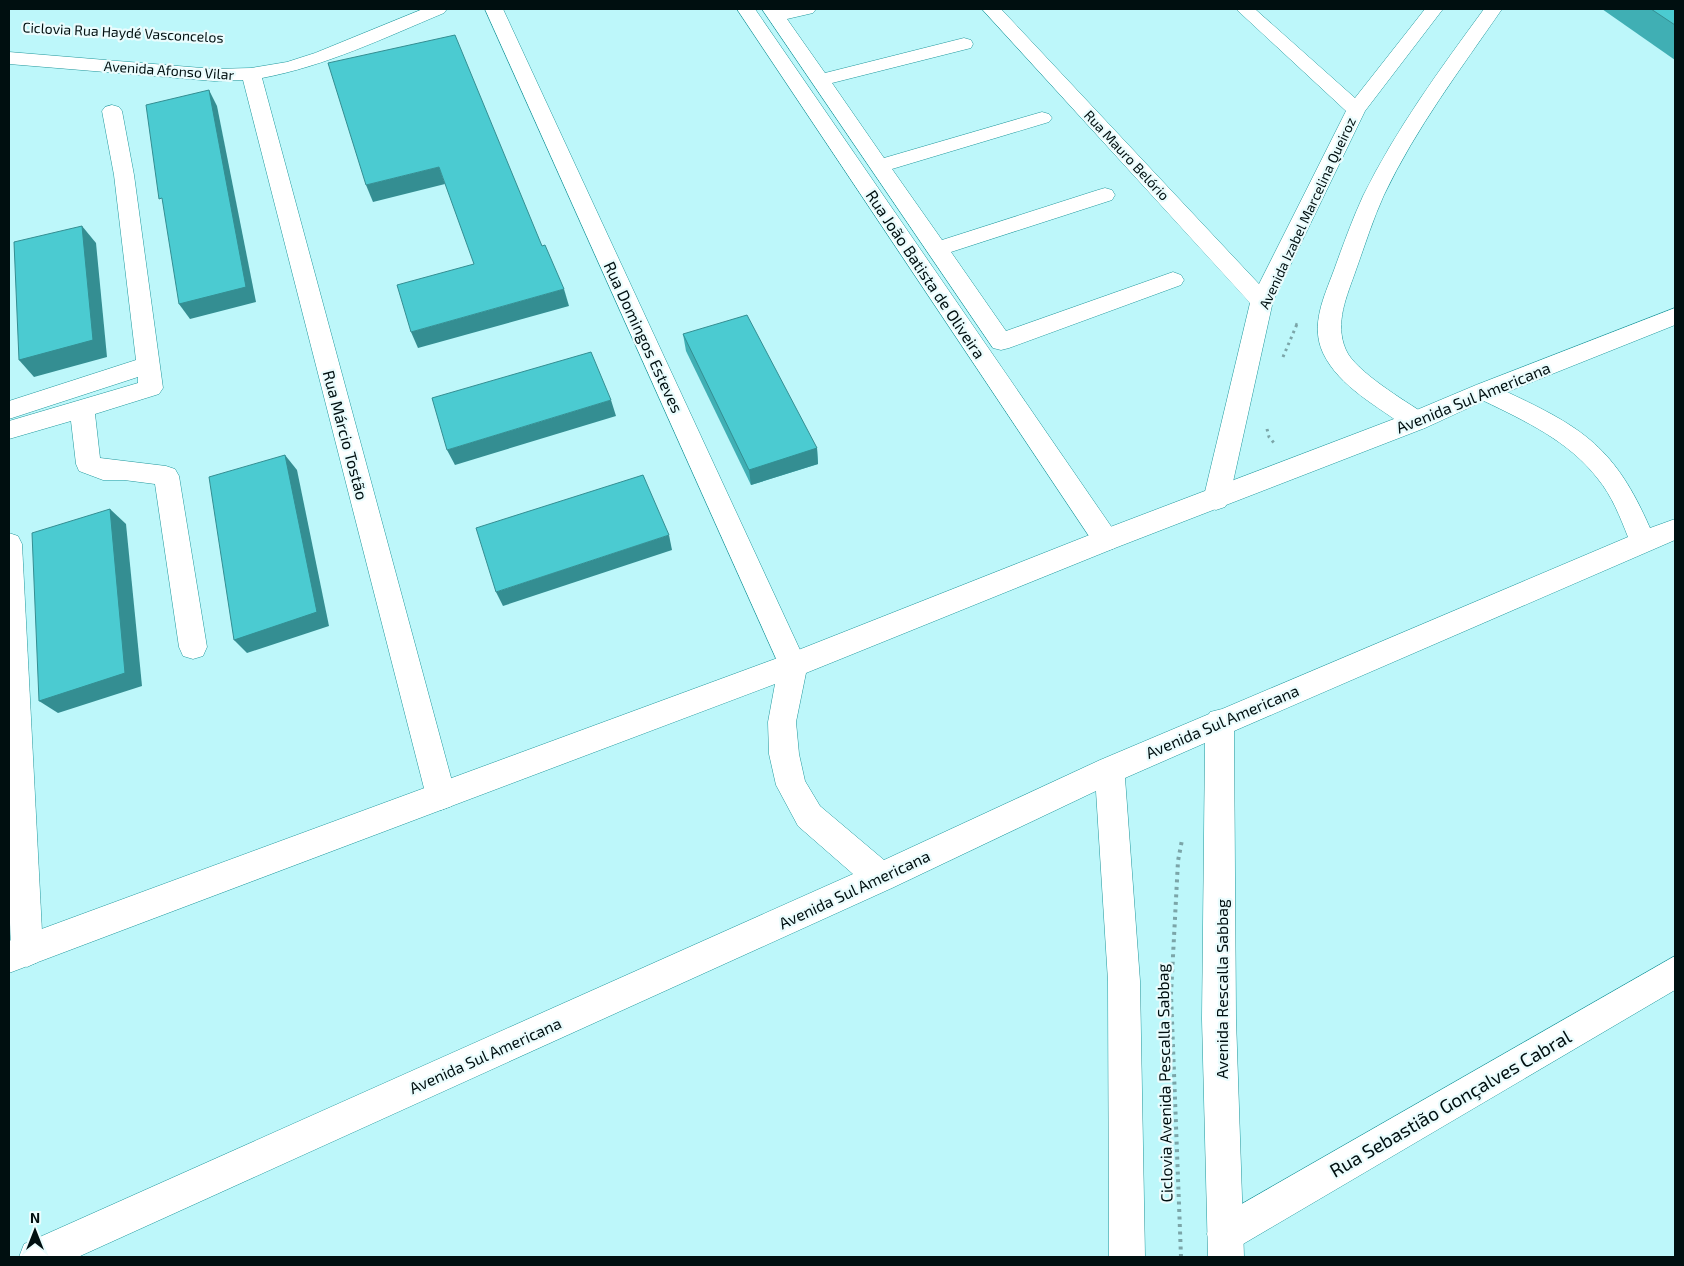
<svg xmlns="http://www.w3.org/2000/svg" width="1684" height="1266" font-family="'Exo 2',sans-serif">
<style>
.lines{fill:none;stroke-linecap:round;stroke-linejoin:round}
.minor-casing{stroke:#21989d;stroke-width:1}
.tertiary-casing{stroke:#21989d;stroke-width:1}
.path-far2{stroke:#7ba5a8;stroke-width:2.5;stroke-dasharray:2 2.5;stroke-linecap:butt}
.path-far1{stroke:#7ba5a8;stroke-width:3;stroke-dasharray:2.5 4;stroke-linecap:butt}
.path{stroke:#7ba5a8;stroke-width:4;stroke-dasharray:3 4.5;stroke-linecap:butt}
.minor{fill:#fff;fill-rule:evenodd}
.tertiary{fill:#fff;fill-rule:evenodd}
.wall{fill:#40afb4}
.shaded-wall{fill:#348e92}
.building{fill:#4bcbd1;stroke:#348e92}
.labels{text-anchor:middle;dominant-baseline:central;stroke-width:4.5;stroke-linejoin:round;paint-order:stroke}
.far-street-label{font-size:14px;fill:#000f10;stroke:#eafcfd}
.street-label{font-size:16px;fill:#000f10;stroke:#eafcfd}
.near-street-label{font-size:19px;fill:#000f10;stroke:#eafcfd}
</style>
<rect width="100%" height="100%" fill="#bdf7fa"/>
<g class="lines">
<defs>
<g id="minor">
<path d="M423 9H447L444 13C384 38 326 66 262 78L456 796 452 806 441 810 430 806 426 796 243 80 214 81 9 64V52L214 69 251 68 287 62 315 53Z"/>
<path d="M485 9H503L807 665 803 674 793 677 783 674Z"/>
<path d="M737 9H755L1115 532 1119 540 1115 548 1106 551 1097 548Z"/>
<path d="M762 9H816L813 13 787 19 825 73 964 38 971 40 973 44 971 48 832 83 884 158 1035 114 1042 112 1049 114 1052 118 1049 122 892 169 942 240 1098 190 1105 188 1112 190 1115 195 1112 200 951 252 1006 331 1173 272 1181 275 1184 280 1181 285 1009 348 1001 350 993 348Z"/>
<path d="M982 9H1001L1259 284 1346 111 1236 9H1255L1355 98 1425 9H1443L1365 111 1273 301 1229 500 1225 507 1216 510 1207 507 1203 500 1250 303Z"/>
<path d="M1484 9H1502C1460 70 1416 128 1384 195 1373 219 1365 245 1356 270 1347 296 1334 323 1346 350 1355 371 1405 401 1425 414L1428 421 1425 428 1416 430 1407 428C1379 407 1339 387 1323 353 1310 325 1324 297 1334 270 1343 245 1352 220 1363 196 1396 129 1440 69 1484 9Z"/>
<path d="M112 105 119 107 122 111 134 175 163 388 159 394 95 414 100 458 166 466 175 469 179 476 207 647 203 656 193 659 183 656 179 647 155 484 124 480H103L79 471 76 464 71 421 9 439V421L138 383V377L9 419V401L136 360 114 175 102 111 105 107Z"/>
<path d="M9 533 18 536 22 544 43 951 38 962 27 967 16 962 11 951 9 894Z"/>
<path d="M1675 956V990L1238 1247 1225 1252 1212 1247 1207 1234 1212 1221Z"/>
</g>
<path id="tertiary" d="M1675 308V325L1507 392C1584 428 1615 448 1650 528L1675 519V540L1234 731 1236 1019 1244 1257H1208L1202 1019 1205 743 1125 778 1140 981 1145 1257H1109L1108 981 1096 791 892 888 78 1257H19L24 1244 853 874 798 826 776 785 769 754 768 722 775 684 9 973V941L783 656 1097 532 1407 414 1476 385ZM1484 401C1525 421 1569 441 1598 479 1612 496 1620 517 1628 537L1222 709 1210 712 1209 714 1100 760 884 860 820 806 805 781 799 754 796 722 806 673 1115 548 1425 428Z"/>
</defs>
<use href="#minor" class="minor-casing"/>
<use href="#tertiary" class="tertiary-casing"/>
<path class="path-far2" d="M1296 325 1297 323"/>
<g class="path-far1">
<path d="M1283 357 1297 324"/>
<path d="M1267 429 1269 437 1274 443"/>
</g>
<path class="path" d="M1181 1257 1171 994 1178 861 1182 840"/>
<use href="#minor" class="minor"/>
<use href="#tertiary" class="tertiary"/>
</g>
<g class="wall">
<path d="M1602 9H1675V60Z"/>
<path d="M683 334 817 448 818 464 751 485 686 351Z"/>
</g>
<g class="shaded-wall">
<path d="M209 90 217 106 256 302 190 319 179 304Z"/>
<path d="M439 167 445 184 373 202 366 185Z"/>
<path d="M82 226 96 243 107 357 34 377 19 360Z"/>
<path d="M564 289 569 306 418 348 411 332Z"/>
<path d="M611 400 616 416 455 465 447 450Z"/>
<path d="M817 448 818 464 751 485 749 470Z"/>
<path d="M285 455 297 470 329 626 247 653 234 640Z"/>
<path d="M110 509 126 524 142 686 58 713 39 701Z"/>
<path d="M669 535 672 550 503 606 496 592Z"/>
</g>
<g class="building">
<path d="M1651 9H1675V25Z"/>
<path d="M455 35 542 246 545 245 564 289 411 332 397 285 474 264 439 167 366 185 328 63Z"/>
<path d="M209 90 246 287 179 304 162 198 159 199 146 105Z"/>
<path d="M82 226 93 340 19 360 14 242Z"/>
<path d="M747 315 817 448 749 470 683 334Z"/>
<path d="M591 352 611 400 447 450 432 398Z"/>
<path d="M285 455 317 612 234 640 209 477Z"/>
<path d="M643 475 669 535 496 592 476 528Z"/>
<path d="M110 509 125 673 39 701 32 533Z"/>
</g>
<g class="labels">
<g class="far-street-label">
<text transform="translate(123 32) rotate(3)">Ciclovia Rua Haydé Vasconcelos</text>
<text transform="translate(169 70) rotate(4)">Avenida Afonso Vilar</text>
<text transform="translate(1127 155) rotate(47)">Rua Mauro Belório</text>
<text transform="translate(1307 213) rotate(-65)">Avenida Izabel Marcelina Queiroz</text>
</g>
<g class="street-label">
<text transform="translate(926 274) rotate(56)">Rua João Batista de Oliveira</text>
<text transform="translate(644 337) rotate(65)">Rua Domingos Esteves</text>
<text transform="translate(1473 397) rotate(-22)">Avenida Sul Americana</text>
<text transform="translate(346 435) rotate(75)">Rua Márcio Tostão</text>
<text transform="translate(1222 721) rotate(-23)">Avenida Sul Americana</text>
<text transform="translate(854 889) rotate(-25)">Avenida Sul Americana</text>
<text transform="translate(1221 989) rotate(-90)">Avenida Rescalla Sabbag</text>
<text transform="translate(485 1055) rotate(-24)">Avenida Sul Americana</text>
<text transform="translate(1164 1083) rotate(-91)">Ciclovia Avenida Pescalla Sabbag</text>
</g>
<g class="near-street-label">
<text transform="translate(1450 1103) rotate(-30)">Rua Sebastião Gonçalves Cabral</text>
</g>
</g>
<rect width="1684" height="1266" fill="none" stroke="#000f10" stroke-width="20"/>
<g transform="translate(35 1231)" stroke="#eafcfd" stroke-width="4" paint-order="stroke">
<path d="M0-4L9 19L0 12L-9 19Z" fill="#000f10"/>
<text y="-8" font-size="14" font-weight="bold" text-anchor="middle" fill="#000f10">N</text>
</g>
</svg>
